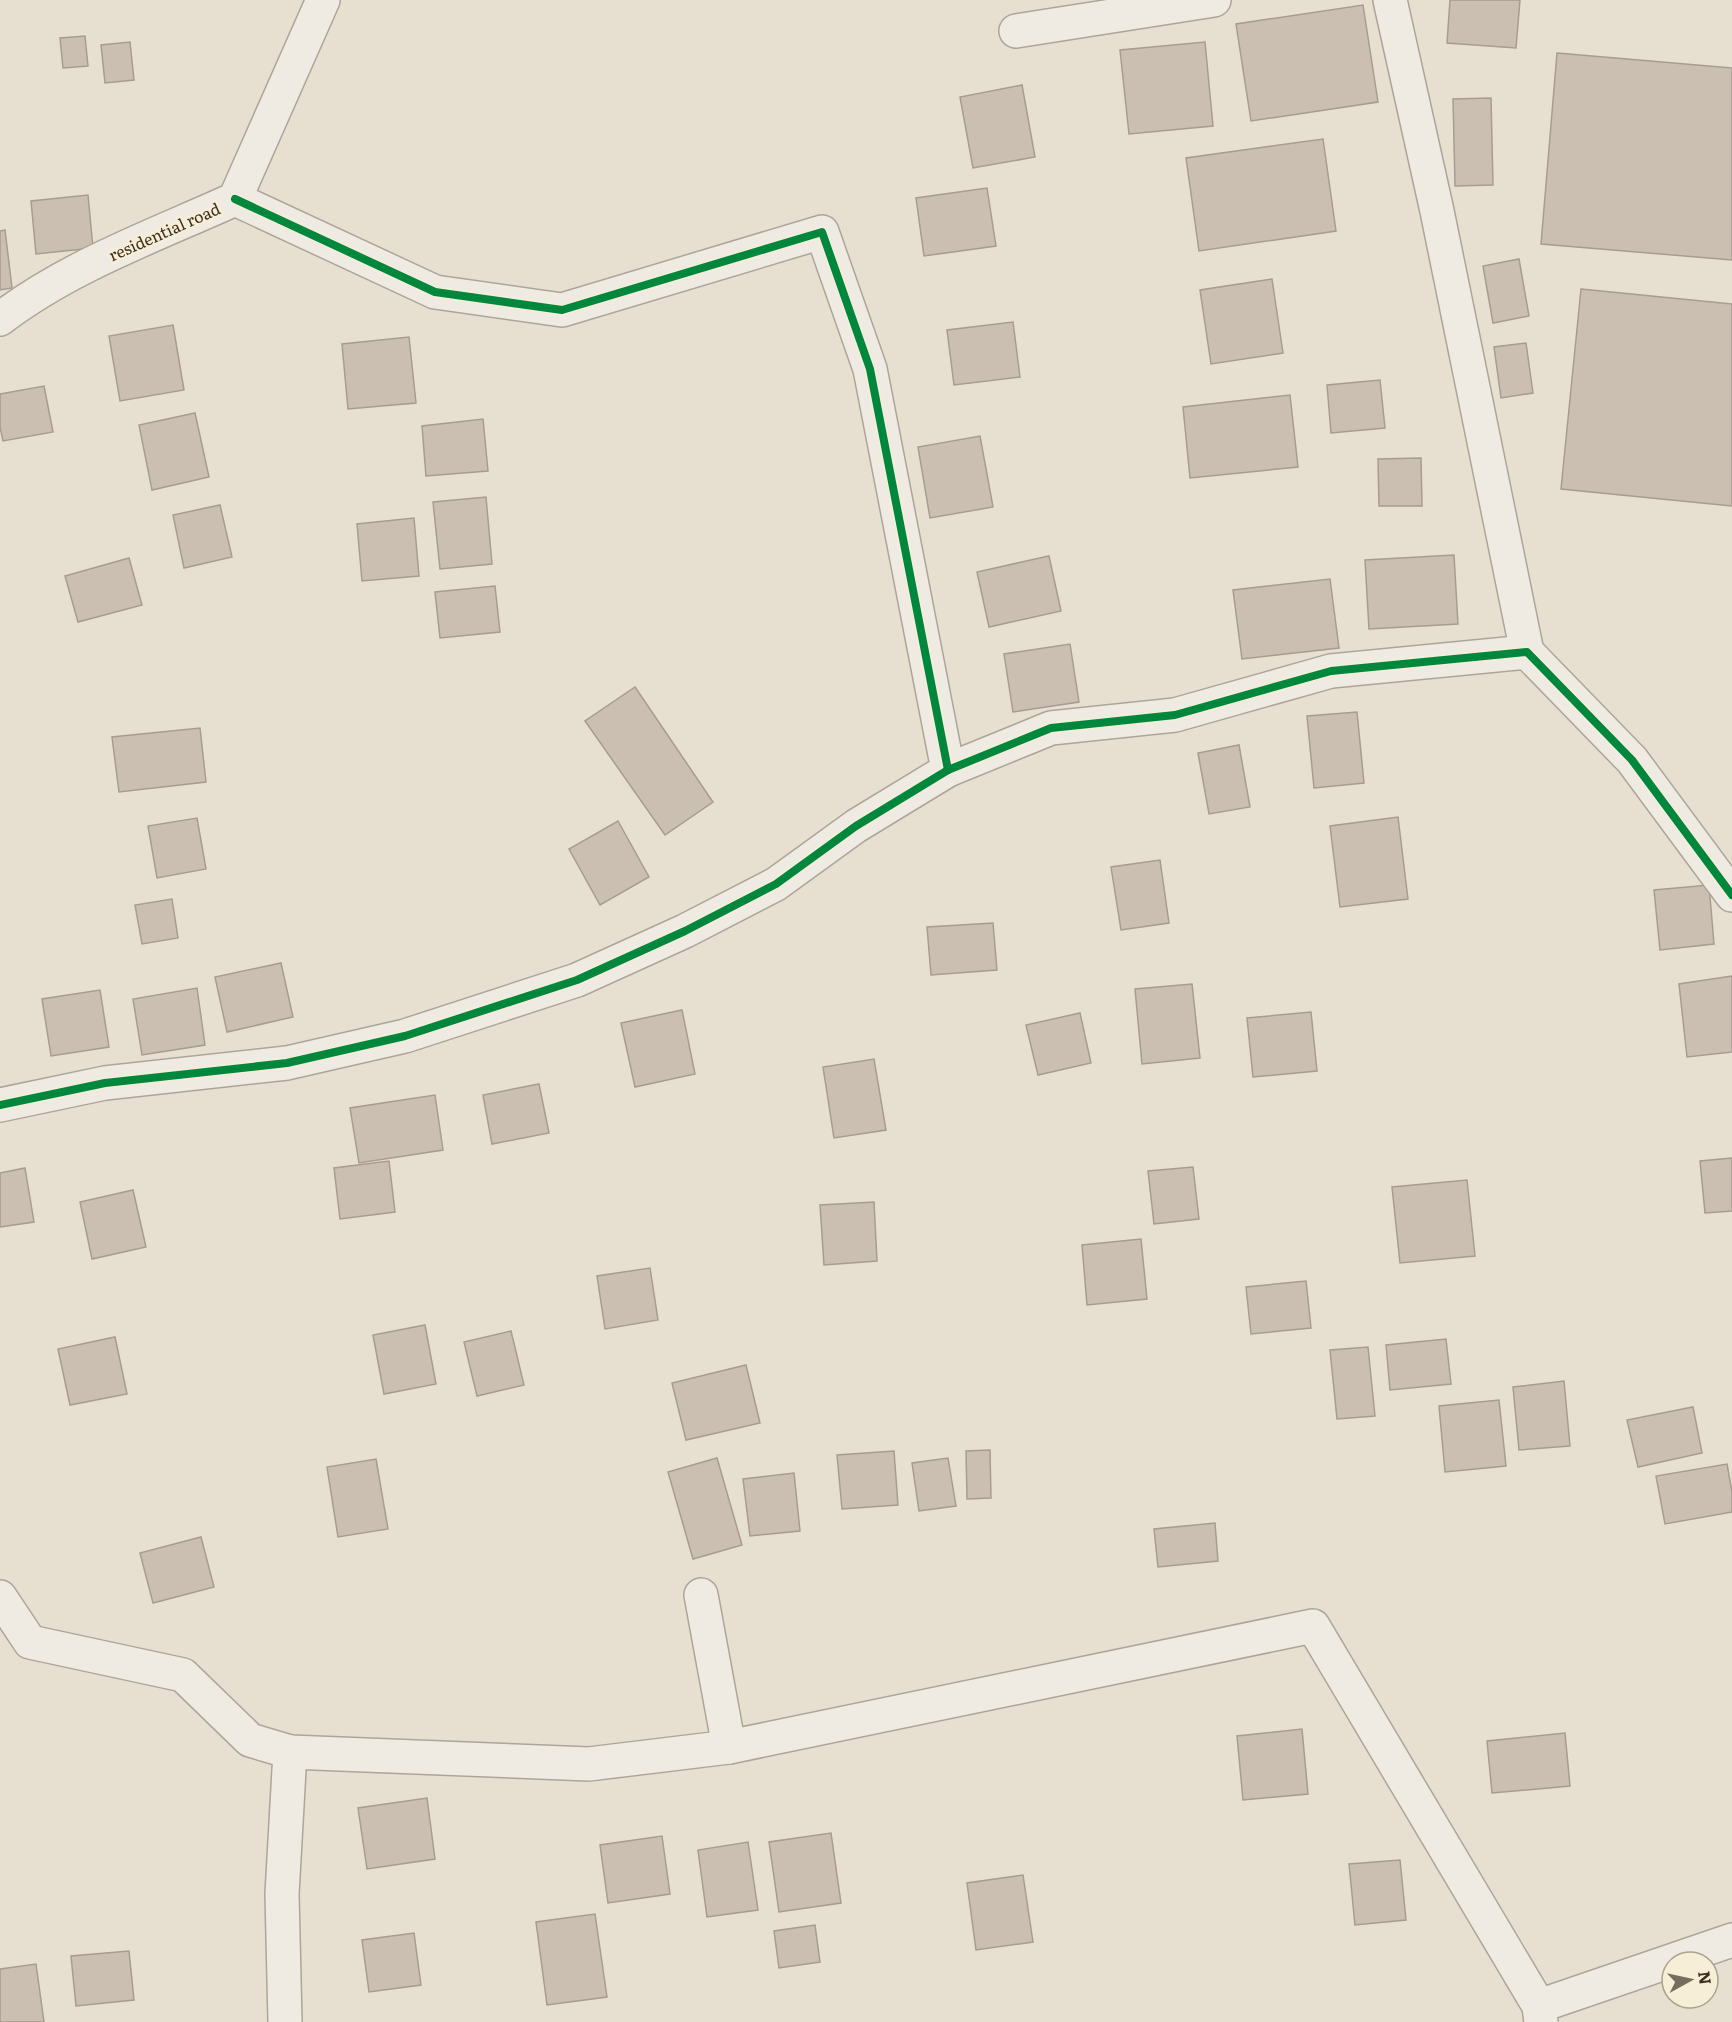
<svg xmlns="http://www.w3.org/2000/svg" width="1732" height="2022" font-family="Literata,serif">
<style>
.building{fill:#cbbfb2;stroke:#a89c90;stroke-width:1.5}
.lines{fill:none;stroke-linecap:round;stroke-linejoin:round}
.minor-casing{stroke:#ada599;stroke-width:36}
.minor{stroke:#efebe3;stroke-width:33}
.cycleway-casing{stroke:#f7eed8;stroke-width:11}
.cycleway{stroke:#00873e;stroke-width:8}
.labels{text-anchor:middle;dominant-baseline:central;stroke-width:5;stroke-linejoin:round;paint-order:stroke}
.street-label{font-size:16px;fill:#3d2e20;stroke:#f7eed8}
</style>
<rect width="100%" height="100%" fill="#e7e0d1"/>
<g class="building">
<path d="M1450 0H1520L1516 48 1447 43Z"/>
<path d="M1363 5 1378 102 1251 121 1236 24Z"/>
<path d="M85 36 88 66 63 68 60 38Z"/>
<path d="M130 42 134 80 105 83 101 45Z"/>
<path d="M1205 42 1213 126 1129 134 1120 50Z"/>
<path d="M1557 53 1732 68V260L1541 244Z"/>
<path d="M1022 85 1035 157 973 168 960 97Z"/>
<path d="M1491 98 1493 185 1455 186 1453 99Z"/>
<path d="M1323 139 1336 231 1199 251 1186 158Z"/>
<path d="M987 188 996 246 924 256 916 198Z"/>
<path d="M88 195 93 248 36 254 31 201Z"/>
<path d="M5 230 12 288 0 290V231Z"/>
<path d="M1519 259 1529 316 1493 323 1483 266Z"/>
<path d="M1272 279 1283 353 1211 364 1200 290Z"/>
<path d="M1581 289 1732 304V506L1561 489Z"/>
<path d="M1013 322 1020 377 954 385 947 330Z"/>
<path d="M173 325 184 390 120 401 109 336Z"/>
<path d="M409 337 416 403 348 409 342 344Z"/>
<path d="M1526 343 1533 393 1501 398 1494 347Z"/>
<path d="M1380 380 1385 428 1331 433 1327 385Z"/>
<path d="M44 386 53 432 3 441 0 427V394Z"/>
<path d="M1290 395 1298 467 1190 478 1183 407Z"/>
<path d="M195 413 209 477 152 490 139 425Z"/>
<path d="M483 419 488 471 426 476 422 426Z"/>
<path d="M980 436 993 507 930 518 918 447Z"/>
<path d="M1421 458 1422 506H1379L1378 459Z"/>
<path d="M486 497 492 564 440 569 433 502Z"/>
<path d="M220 505 232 557 184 568 173 515Z"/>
<path d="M414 518 419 576 362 581 357 524Z"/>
<path d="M1454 555 1458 624 1369 629 1365 560Z"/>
<path d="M1049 556 1061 611 989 627 977 572Z"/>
<path d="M129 558 142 605 78 622 65 576Z"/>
<path d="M1330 579 1339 648 1242 659 1233 590Z"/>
<path d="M495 586 500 632 440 638 435 592Z"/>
<path d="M1070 644 1079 702 1013 712 1004 654Z"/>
<path d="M635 687 713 802 665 835 585 721Z"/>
<path d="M1357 712 1364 783 1314 788 1307 716Z"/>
<path d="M200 728 206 782 119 792 112 737Z"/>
<path d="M1239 745 1250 807 1209 814 1198 753Z"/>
<path d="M1398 817 1408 899 1340 907 1330 826Z"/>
<path d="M197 818 206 869 157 878 148 826Z"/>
<path d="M618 821 649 877 600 905 569 849Z"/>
<path d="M1160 860 1169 923 1121 930 1111 867Z"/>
<path d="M1709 885 1714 944 1660 950 1654 890Z"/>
<path d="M172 899 178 938 142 944 135 905Z"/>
<path d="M993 923 997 970 931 975 927 927Z"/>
<path d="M281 963 293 1017 227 1032 215 977Z"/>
<path d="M1732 976V1052L1687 1057 1679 984Z"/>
<path d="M1192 984 1200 1058 1142 1064 1135 989Z"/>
<path d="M197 988 205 1045 142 1055 133 999Z"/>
<path d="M100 990 109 1047 51 1056 42 999Z"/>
<path d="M682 1010 695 1074 635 1087 621 1023Z"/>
<path d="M1311 1012 1317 1071 1253 1077 1247 1018Z"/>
<path d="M1080 1013 1091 1063 1038 1075 1026 1025Z"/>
<path d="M874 1059 886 1130 834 1138 823 1067Z"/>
<path d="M539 1084 549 1133 492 1144 483 1095Z"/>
<path d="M435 1095 443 1150 359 1163 350 1108Z"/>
<path d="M1732 1158V1211L1705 1213 1700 1161Z"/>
<path d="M389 1161 395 1212 340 1219 334 1168Z"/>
<path d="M1193 1167 1199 1219 1154 1224 1148 1171Z"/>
<path d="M25 1168 34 1222 0 1227V1173Z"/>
<path d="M1467 1180 1475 1256 1400 1263 1392 1187Z"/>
<path d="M133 1190 146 1247 92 1259 80 1202Z"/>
<path d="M874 1202 877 1261 824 1265 820 1205Z"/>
<path d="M1141 1239 1147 1299 1087 1305 1082 1245Z"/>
<path d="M650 1268 658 1320 605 1329 597 1276Z"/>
<path d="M1306 1281 1311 1328 1251 1334 1246 1287Z"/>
<path d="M425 1325 436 1384 384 1394 373 1335Z"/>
<path d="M511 1331 524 1385 477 1396 464 1342Z"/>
<path d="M115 1337 127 1394 70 1405 58 1349Z"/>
<path d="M1446 1339 1451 1384 1390 1390 1386 1345Z"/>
<path d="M1368 1347 1375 1416 1337 1419 1330 1350Z"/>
<path d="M746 1365 760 1423 686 1440 672 1383Z"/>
<path d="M1564 1381 1570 1446 1519 1450 1513 1387Z"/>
<path d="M1499 1400 1506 1466 1445 1472 1439 1406Z"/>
<path d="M1693 1407 1702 1453 1638 1467 1627 1420Z"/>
<path d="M990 1450 991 1498 967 1499 966 1451Z"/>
<path d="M894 1451 898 1505 842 1509 837 1455Z"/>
<path d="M717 1458 742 1545 693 1559 668 1472Z"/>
<path d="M948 1458 956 1506 919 1511 912 1463Z"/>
<path d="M376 1459 388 1529 338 1537 327 1467Z"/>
<path d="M1727 1464 1732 1492V1512L1665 1524 1656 1476Z"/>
<path d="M794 1473 800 1531 750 1536 743 1479Z"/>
<path d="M1215 1523 1218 1561 1158 1567 1154 1529Z"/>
<path d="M201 1537 214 1587 153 1603 140 1553Z"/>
<path d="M1302 1729 1308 1794 1243 1800 1237 1736Z"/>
<path d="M1565 1733 1570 1786 1492 1793 1487 1741Z"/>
<path d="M427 1798 435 1859 367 1869 358 1808Z"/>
<path d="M831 1833 841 1903 779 1912 769 1842Z"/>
<path d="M662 1836 670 1894 608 1903 600 1845Z"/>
<path d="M748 1842 758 1910 707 1917 698 1850Z"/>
<path d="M1400 1860 1406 1920 1355 1925 1349 1864Z"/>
<path d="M1023 1875 1033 1942 976 1950 967 1883Z"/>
<path d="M595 1914 607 1997 547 2005 536 1922Z"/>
<path d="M815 1925 820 1962 779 1968 774 1931Z"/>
<path d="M414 1933 421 1985 369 1992 362 1940Z"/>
<path d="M129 1951 134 2000 76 2006 71 1956Z"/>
<path d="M36 1964 44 2022H0V1969Z"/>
</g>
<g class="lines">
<defs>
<g id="minor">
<path d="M1390 0 1437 211 1527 652"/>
<path d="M1016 31 1214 0"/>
<path d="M235 199 435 292 562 310 822 232 870 369 948 770"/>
<path d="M0 319C69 266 156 235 235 199L323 0"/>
<path d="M0 1105 105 1083 287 1063 405 1036 577 980 685 931 776 884 856 826 948 770 1051 728 1175 715 1331 671 1527 652 1632 760 1732 895"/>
<path d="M0 1597 30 1642 183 1675 250 1740 290 1752 282 1894 285 2022"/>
<path d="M729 1747 1313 1626 1539 2006"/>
<path d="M290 1752 589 1764 729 1747 701 1595"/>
<path d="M1541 2022 1539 2006 1732 1940"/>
</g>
</defs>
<use href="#minor" class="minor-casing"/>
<use href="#minor" class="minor"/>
<defs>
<g id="cycleway">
<path d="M235 199 435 292 562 310 822 232 870 369 948 770"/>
<path d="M0 1105 105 1083 287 1063 405 1036 577 980 685 931 776 884 856 826 948 770 1051 728 1175 715 1331 671 1527 652 1632 760 1732 895"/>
</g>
</defs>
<use href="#cycleway" class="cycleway-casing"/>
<use href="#cycleway" class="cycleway"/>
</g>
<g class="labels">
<g class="street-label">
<text transform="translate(164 231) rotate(-24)">residential road</text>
</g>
</g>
<g transform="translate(1690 1980) rotate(82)"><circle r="28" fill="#f7eed8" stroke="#ada18e" stroke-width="1.5"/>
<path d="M0-4.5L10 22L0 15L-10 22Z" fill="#786c5e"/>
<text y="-9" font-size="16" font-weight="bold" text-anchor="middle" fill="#3d2e20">N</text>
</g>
</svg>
